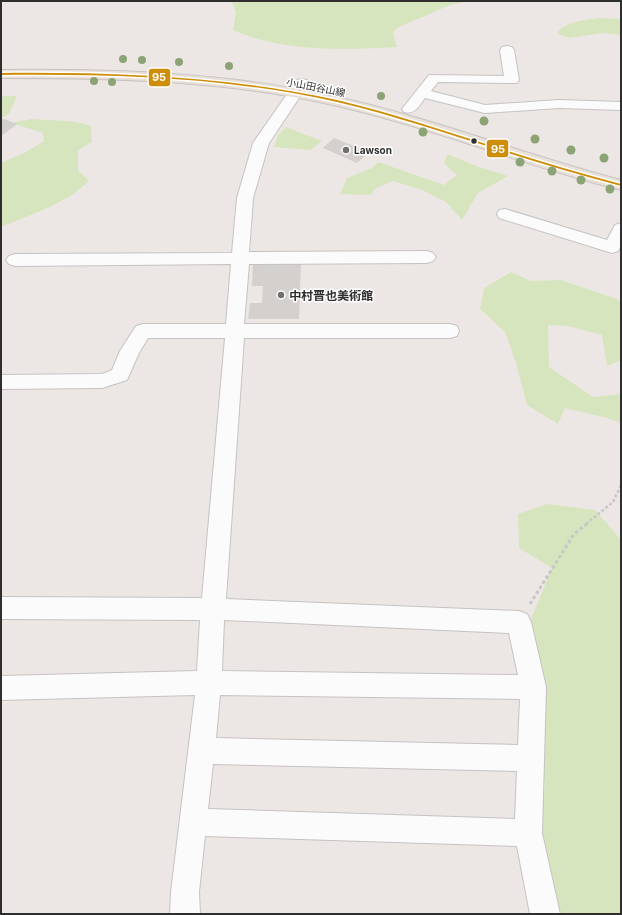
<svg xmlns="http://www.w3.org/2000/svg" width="622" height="915" font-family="Inter,'Noto Sans JP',sans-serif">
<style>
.green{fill:#d7e5be}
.building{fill:#d3d0cd}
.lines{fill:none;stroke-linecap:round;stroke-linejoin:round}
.minor-casing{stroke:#c4c3c3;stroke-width:2}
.major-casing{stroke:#c6c4c4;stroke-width:2}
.path-far1{stroke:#c8c7c7;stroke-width:2.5;stroke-dasharray:3 2;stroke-linecap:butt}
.path{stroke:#c8c7c7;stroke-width:3;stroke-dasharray:3.5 2.5;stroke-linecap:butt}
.minor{fill:#fcfbfb;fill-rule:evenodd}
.major{fill:#e8dfd6;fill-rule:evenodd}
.bus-1-casing{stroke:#fff;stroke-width:3}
.bus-1{fill:#cf8e09;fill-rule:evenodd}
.tree{fill:#8ca475}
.bus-dot{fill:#2e2e2e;stroke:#fff;stroke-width:1.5}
.poi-dot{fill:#706f6e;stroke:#fff;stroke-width:1.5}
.labels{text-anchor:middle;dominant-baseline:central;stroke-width:3;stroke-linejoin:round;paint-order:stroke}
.far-street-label{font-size:10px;fill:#2e2e2e;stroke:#fff}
.far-poi-label{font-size:10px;font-weight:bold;fill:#2e2e2e;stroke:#fff;text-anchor:start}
.poi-label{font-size:12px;font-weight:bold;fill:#2e2e2e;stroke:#fff;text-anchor:start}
.line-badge{stroke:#fff;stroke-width:1.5}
.badge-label{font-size:11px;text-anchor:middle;font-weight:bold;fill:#fff}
</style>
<rect width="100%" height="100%" fill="#ece7e4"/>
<g class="green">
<path d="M231 1H468L450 5 397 28 393 33 397 47C343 50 284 52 233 30L236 12Z"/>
<path d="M599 18 621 19V35L603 33 569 38 558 34V31C569 21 585 20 599 18Z"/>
<path d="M1 96H17L9 114 1 118Z"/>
<path d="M31 119C52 121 72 119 91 126L92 142 78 150V170L89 181 72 195 50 207 1 227V163L24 153 44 141 43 133 11 123Z"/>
<path d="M286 127 322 141 311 150 274 147 278 135Z"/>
<path d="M447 154 479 167 508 176 478 193 462 220 446 202 422 190 393 181 376 188 371 195 340 194 347 178 372 168 378 162 444 185 457 175 444 163Z"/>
<path d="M511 272 531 281 561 280 617 299 621 303V360L607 366 602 335 567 326 548 325 549 367 593 397 621 394V423L607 418 565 408 558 424 527 405 516 363 505 332 480 309 484 288Z"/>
<path d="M547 504 595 510 621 540V914H534L536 840 545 785 527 701 529 624 552 568 519 548 518 514Z"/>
</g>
<g class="building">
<path d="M1 118 17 124 3 135 1 134Z"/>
<path d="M334 138 369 152 357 163 323 148Z"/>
<path d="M253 262 301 263 299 319H248L250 303H262L263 286H252Z"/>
</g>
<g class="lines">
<defs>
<g id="minor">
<path d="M507 46 512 47 514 50 519 80 517 83 438 82 431 91 485 105 559 100 621 102V110L559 108 485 113 425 98C419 106 415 115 404 112L402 109 429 75 504 76 500 50 502 47Z"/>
<path d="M302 79 307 80 309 83 269 143 253 198 249 252 427 251 433 253 436 257 433 261 427 263 249 264 244 324H450L457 326 459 331 457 336 450 338H244L226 599 519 611 527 614 531 622 546 687 542 833 560 914H530L517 846 205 836 199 892 200 914H170L171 892 195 695 1 700V676L197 671 200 620 1 619V597L202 598 225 338H148L139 353 127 380 102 388 1 389V375L102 374 112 370 120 351 136 326 143 324H226L231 264 15 266 9 264 6 260 9 256 15 254 232 253 237 198 253 143 297 80ZM224 620 509 633 518 675 222 671ZM220 695 520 699 518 745 216 738ZM213 764 517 771 515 819 208 809Z"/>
<path d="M505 209 607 240 615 225 621 223V246L618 251 612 253 499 218 497 214 499 210Z"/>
</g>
<path id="major" d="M1 70C113 69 227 72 337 97 433 118 525 155 621 180V190C525 166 433 128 337 106 227 80 113 78 1 78Z"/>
</defs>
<use href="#minor" class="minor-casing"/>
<use href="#major" class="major-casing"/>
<path class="path-far1" d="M586 524 613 502 621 485"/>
<path class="path" d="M530 604 574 534 588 523"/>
<use href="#minor" class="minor"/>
<use href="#major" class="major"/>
<defs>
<path id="bus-1" d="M1 73C113 72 227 76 337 100 393 113 447 132 502 149 541 162 581 173 621 184V186C580 175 539 163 499 150 445 133 392 115 337 102 227 77 113 74 1 75Z"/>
</defs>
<use href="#bus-1" class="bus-1-casing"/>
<use href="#bus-1" class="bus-1"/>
</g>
<g class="tree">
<circle cx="123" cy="59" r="4"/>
<circle cx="142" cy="60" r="4"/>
<circle cx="179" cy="62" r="4"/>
<circle cx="229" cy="66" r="4"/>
<circle cx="94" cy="81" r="4"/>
<circle cx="112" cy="82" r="4"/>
<circle cx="381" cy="96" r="4"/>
<circle cx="484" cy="121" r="4.5"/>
<circle cx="423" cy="132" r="4.5"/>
<circle cx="535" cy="139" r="4.5"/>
<circle cx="571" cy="150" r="4.5"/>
<circle cx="491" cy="153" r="4.5"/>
<circle cx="604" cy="158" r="4.5"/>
<circle cx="520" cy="162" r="4.5"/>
<circle cx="552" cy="171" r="4.5"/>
<circle cx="581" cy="180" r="4.5"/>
<circle cx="610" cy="189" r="4.5"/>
</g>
<circle class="bus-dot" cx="474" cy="141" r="3.5"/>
<g class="poi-dot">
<circle cx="346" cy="150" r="4"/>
<circle cx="281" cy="295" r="4"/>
</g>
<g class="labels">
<g class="far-street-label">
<text transform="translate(316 87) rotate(11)">小山田谷山線</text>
</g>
<g class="far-poi-label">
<text x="354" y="150">Lawson</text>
</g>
<g class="poi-label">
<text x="289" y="295">中村晋也美術館</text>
</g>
</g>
<g class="line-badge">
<rect x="148" y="68" width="23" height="19" rx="4" fill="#cf8e09"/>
<rect x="486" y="139" width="23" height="19" rx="4" fill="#cf8e09"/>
</g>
<g class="badge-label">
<text x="159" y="81">95</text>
<text x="498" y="153">95</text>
</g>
<rect width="622" height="915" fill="none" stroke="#2e2e2e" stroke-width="4"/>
</svg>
